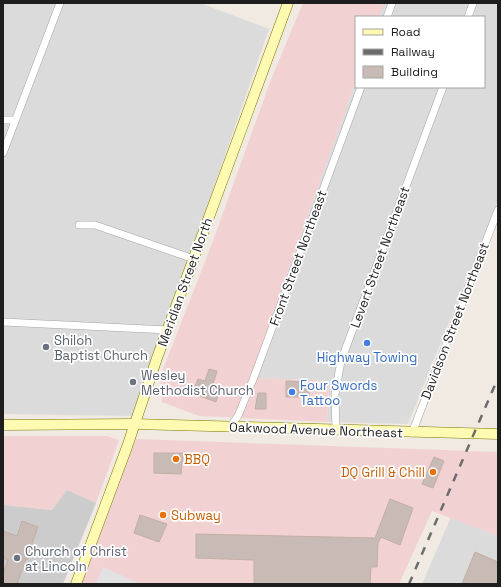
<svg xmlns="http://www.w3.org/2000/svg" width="501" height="587" font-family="'Space Grotesk',sans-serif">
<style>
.residential{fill:#dcdbdb}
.commercial{fill:#f2d1d3}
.religious{fill:#ccc}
.parking{fill:#e2e2e2}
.building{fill:#c8bbb6;stroke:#c3aea4}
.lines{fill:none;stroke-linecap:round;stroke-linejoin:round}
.street-casing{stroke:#a5a5a5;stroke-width:8}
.secondary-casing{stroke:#7a7800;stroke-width:11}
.street{stroke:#fff;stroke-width:7}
.secondary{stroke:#fffab2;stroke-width:10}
.rail{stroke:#6c6c6c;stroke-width:2.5;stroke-dasharray:8 8;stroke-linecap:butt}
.shop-dot{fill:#3f7fe0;stroke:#fff;stroke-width:1.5}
.worship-dot{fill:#6b7280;stroke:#fff;stroke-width:1.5}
.food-dot{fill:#e8710a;stroke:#fff;stroke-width:1.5}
.labels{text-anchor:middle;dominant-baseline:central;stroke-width:3.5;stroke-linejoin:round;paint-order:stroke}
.street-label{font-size:13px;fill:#1e1e1e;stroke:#fff}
.worship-label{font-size:13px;fill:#5b616d;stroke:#fff;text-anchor:start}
.shop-label{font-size:13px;fill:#366cbe;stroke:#fff}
.food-label{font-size:13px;fill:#c56008;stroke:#fff;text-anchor:start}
</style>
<rect width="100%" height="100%" fill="#f0eae3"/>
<g class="residential">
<path d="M3 3H200L269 29 134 416 3 414Z"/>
<path d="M384 3H498V201L408 424 327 422 329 383 313 380 250 378 356 80V87H484V17H379Z"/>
<path d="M451 517 498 536V584H422Z"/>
</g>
<g class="commercial">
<path d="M303 3H384L379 17H356V80L250 378 313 380 329 383 327 422 199 416 162 402 160 377 213 241 270 82Z"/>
<path d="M3 436H107L119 440 96 503 67 490 52 510 3 505Z"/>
<path d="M136 439 498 452V536L432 511 399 584H81Z"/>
</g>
<path class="religious" d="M67 490 96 503 63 584H3V505L52 510Z"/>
<path class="parking" d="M103 567 141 584H96Z"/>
<g class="building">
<path d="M209 369 217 371 213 384 221 387 216 402 192 393 198 379 205 381Z"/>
<path d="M286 381 309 382V397H286Z"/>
<path d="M258 393H266V409H255Z"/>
<path d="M154 453H183L181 474 154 473Z"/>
<path d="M434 457 444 461 433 488 422 484Z"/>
<path d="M390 499 413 508 400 545 381 537 378 543 377 567H371L370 584H254V560L196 558V534L375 538Z"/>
<path d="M140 515 167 524 159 542 134 533Z"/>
<path d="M22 521 38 527 30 549 32 550 28 559H26L17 584H4L3 574 8 560 3 558V531L17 536Z"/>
<path d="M475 552 498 562V584H462Z"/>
</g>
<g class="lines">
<defs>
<g id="street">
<path d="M387 17 392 3"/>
<path d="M468 17 473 3"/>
<path d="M3 120H15"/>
<path d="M3 153 60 3"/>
<path d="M79 225H95L194 259"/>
<path d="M3 322 168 330"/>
<path d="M230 427 238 416 254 377 361 87"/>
<path d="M336 431 335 394 341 361 443 87"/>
<path d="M412 433 498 210"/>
</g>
<g id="secondary">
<path d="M3 425 134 424 498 434"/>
<path d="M76 584 127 447 157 358 288 3"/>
</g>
</defs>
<use href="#street" class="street-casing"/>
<use href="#secondary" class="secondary-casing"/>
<use href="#street" class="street"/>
<use href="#secondary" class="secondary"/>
<path class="rail" d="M409 584 498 378"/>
</g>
<g class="shop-dot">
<circle cx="367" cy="343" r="4"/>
<circle cx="292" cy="392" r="4"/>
</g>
<g class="worship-dot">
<circle cx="46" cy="347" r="4"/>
<circle cx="133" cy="382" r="4"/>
<circle cx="17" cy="558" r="4"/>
</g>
<g class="food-dot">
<circle cx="176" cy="459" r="4"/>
<circle cx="433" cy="472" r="4"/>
<circle cx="163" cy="515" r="4"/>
</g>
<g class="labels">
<g class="street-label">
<text transform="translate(380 257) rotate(-70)">Levert Street Northeast</text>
<text transform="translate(298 258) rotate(-70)">Front Street Northeast</text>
<text transform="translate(185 282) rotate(-70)">Meridian Street North</text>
<text transform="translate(455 321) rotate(-69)">Davidson Street Northeast</text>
<text transform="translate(316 430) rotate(2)">Oakwood Avenue Northeast</text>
</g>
<g class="worship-label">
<text x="54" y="340">Shiloh<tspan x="54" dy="15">Baptist Church</tspan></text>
<text x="141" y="375">Wesley<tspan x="141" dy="15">Methodist Church</tspan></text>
<text x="25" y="551">Church of Christ<tspan x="25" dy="15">at Lincoln</tspan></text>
</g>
<g class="shop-label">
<text x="367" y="357">Highway Towing</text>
<text x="300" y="385" text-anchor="start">Four Swords<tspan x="300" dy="15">Tattoo</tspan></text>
</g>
<g class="food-label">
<text x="184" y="459">BBQ</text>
<text x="425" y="472" text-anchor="end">DQ Grill &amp; Chill</text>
<text x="171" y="515">Subway</text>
</g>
</g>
<rect width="501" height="587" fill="none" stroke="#1e1e1e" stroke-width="8"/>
<rect x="355" y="16" width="130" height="72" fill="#ffffff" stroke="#a5a5a5"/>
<rect x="363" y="29" width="20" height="6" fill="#fffab2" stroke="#a5a5a5"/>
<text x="391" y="36" font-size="12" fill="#1e1e1e">Road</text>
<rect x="363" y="49" width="20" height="6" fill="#6c6c6c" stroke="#a5a5a5"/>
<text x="391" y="56" font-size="12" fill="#1e1e1e">Railway</text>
<rect x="363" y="66" width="20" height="12" fill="#c8bbb6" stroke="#a5a5a5"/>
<text x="391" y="76" font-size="12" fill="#1e1e1e">Building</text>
</svg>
